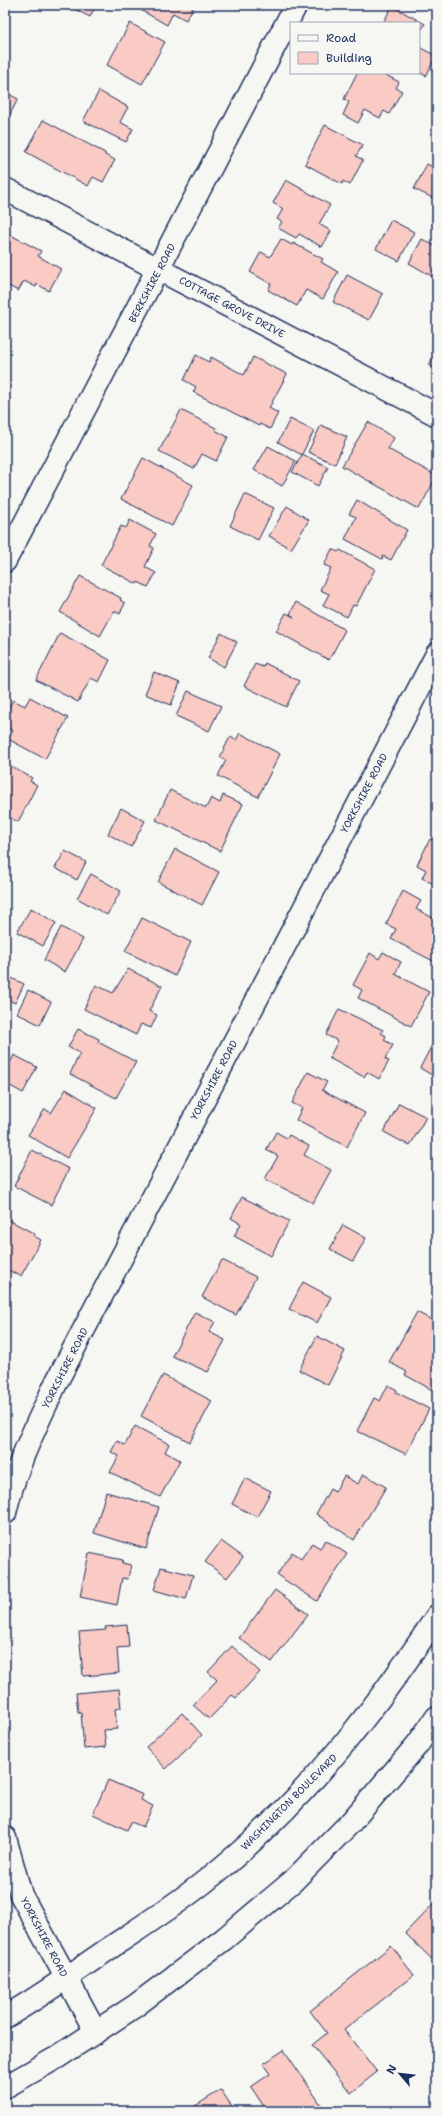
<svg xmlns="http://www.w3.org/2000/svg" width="442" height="2116" font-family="'Shantell Sans',sans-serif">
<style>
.building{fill:#facac4;stroke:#1b2f5e}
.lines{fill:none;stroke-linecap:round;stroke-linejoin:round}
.minor-casing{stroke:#1b2f5e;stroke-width:25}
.minor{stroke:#f6f6f2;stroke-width:22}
.labels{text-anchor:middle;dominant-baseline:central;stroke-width:4;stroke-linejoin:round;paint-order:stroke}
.street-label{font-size:10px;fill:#1b2f5e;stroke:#f6f6f2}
</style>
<rect width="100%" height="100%" fill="#f6f6f2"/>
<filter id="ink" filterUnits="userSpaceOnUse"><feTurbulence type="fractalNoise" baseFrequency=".025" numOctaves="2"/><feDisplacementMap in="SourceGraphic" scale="8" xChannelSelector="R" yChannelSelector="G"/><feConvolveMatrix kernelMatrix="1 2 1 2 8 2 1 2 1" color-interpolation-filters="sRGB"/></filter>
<g filter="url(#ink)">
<g class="building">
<path d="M76 5H96L90 17 74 9Z"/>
<path d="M132 5H195L186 20 173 13 167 25Z"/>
<path d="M392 6 425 24 419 34V23H383Z"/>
<path d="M130 23 165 42 142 84 107 65Z"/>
<path d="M419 47 436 56 426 76 419 72Z"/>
<path d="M357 73H382L399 82 396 88 402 91 389 114 384 111 380 118 365 110 358 123 343 115 349 102 344 99Z"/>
<path d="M99 91 128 107 120 122 133 129 126 142 83 121Z"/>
<path d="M5 92 18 99 5 124Z"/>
<path d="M43 120 105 153V155L115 160 103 182 93 177 88 186 26 152Z"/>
<path d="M325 125 363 145 356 156 363 160 350 185 343 181 342 184 305 164Z"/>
<path d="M427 164 437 169V200L414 189Z"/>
<path d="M286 180 330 205 319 224 331 231 322 247 299 234 296 238 278 228 282 222 277 219 283 209 273 203Z"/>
<path d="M391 220 414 232 399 261 376 249Z"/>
<path d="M5 232 41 251 38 256 61 269 49 291 37 284 36 287 24 281 18 291 5 284Z"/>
<path d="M281 239 292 245 293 243 323 259 321 262 338 272 323 299 306 290 297 306 268 290 271 284 250 272 261 252 270 257Z"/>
<path d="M422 239 437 247V274L435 278 409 263Z"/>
<path d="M347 275 383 294 369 320 333 302Z"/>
<path d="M437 350V370L429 365Z"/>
<path d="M196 355 209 362 211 357 244 375 253 357 287 374 269 408 278 413 270 429 260 424 259 426 193 392 196 387 184 380Z"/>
<path d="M181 410 216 428 215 430 228 437 216 461 202 454 194 469 159 451Z"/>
<path d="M290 419 314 431 302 454 328 467 318 486 292 472 302 455 278 442Z"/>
<path d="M368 422 394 438 388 449 437 476 419 509 342 466Z"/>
<path d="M321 425 347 437 335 464 308 452Z"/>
<path d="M268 446 296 461 282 486 254 470Z"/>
<path d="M143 458 193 485 172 526 121 499Z"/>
<path d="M245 494 274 508 258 540 230 526Z"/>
<path d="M357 500 407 530 391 560 383 556 382 559 345 539 356 517 349 514Z"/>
<path d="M287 506 309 520 291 549 269 536Z"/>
<path d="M130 520 156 534 150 546 154 548 145 567 156 573 148 587 138 582 137 584 101 565 121 526 126 528Z"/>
<path d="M332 549 338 552 340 550 375 569 356 606 353 605 347 617 323 605 329 594 320 590 331 568 324 565Z"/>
<path d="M80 576 121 598 120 600 125 603 120 614 114 611 100 636 60 612Z"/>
<path d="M296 602 345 630 329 660 276 631 286 613 294 617 290 614Z"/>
<path d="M60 633 110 660 99 682 91 678 78 702 36 680Z"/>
<path d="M221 633 237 642 224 667 208 658Z"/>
<path d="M265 663 299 681 286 707 244 686 255 664 263 667Z"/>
<path d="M154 672 180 683 171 705 145 694Z"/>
<path d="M188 691 221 706 209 731 176 716Z"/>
<path d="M30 697 68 718 45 759 8 739 13 731 5 726V714L13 700 25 706Z"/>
<path d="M240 733 280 754 258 797 218 776 226 760 220 757 230 737 236 740Z"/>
<path d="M5 763 32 778 30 781 37 785 18 822 5 815Z"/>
<path d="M170 790 206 808 211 798 220 803 223 795 243 804 220 851 156 820Z"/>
<path d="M121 808 145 821 131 847 108 834Z"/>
<path d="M430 839 437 842V886L422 878 426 870 417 865Z"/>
<path d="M175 849 219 872 202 905 158 882Z"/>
<path d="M65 851 86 862 77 880 55 868Z"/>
<path d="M91 874 121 891 107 915 77 898Z"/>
<path d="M403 891 421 901 416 909 437 920V963L391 939 396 929 386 924Z"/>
<path d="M31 908 56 923 43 946 17 932Z"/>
<path d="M142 918 191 942 175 976 125 951Z"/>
<path d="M61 927 83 939 65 972 44 960Z"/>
<path d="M383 952 401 962 395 974 429 992 411 1026 358 998 362 990 353 985 370 953 379 959Z"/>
<path d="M128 969 162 986 149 1011 157 1015 151 1028 141 1024 136 1035 84 1009 96 985 113 993Z"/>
<path d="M5 975 24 984 15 1003 5 998Z"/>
<path d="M28 990 51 1002 40 1025 17 1013Z"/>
<path d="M339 1009 383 1030 381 1033 386 1036 384 1040 393 1045 385 1059 389 1061 379 1079 367 1072 364 1077 329 1058 338 1041 326 1035Z"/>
<path d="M78 1029 99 1039 98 1042 136 1062 116 1098 70 1074 80 1053 68 1047Z"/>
<path d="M432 1045 437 1047V1078L420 1068Z"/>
<path d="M14 1055 37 1067 23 1093 5 1083V1074Z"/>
<path d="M308 1072 327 1082 322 1090 365 1113 347 1147 296 1120 302 1108 292 1103Z"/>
<path d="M66 1089 97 1108 67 1158 28 1135 45 1109 51 1113Z"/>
<path d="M399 1103 426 1117 410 1146 384 1132Z"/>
<path d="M276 1132 287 1138 289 1135 309 1146 304 1155 331 1170 313 1203 265 1179 278 1156 266 1150Z"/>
<path d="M32 1150 69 1169 51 1205 14 1186Z"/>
<path d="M242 1197 289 1221 271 1256 234 1236 241 1224 231 1218Z"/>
<path d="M5 1218 35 1234 34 1236 41 1240 21 1276 5 1269Z"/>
<path d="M343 1225 366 1238 353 1261 330 1249Z"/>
<path d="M222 1260 256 1277 236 1315 202 1297Z"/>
<path d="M5 1281 11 1284 5 1294Z"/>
<path d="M303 1282 331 1297 317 1323 289 1309Z"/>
<path d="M195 1312 215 1322 209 1332 225 1340 208 1372 172 1356Z"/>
<path d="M417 1312 437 1323 436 1392 405 1375 407 1372 389 1362Z"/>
<path d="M317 1336 345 1351 328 1385 299 1370Z"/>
<path d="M163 1375 212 1401 190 1442 141 1416Z"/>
<path d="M388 1385 397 1390 396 1392 429 1409 406 1454 357 1431 374 1398 380 1401Z"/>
<path d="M135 1426 169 1444 165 1452 180 1460 160 1497 110 1472 119 1456 111 1452 117 1441 125 1445Z"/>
<path d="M363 1474 386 1487 354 1540 316 1514 330 1489 335 1492 344 1476 358 1484Z"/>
<path d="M245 1478 271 1491 257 1517 232 1504Z"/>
<path d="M106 1492 159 1507 146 1549 94 1533Z"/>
<path d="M326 1540 347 1554 317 1601 277 1575 292 1552 301 1559 312 1543 320 1548Z"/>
<path d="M221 1541 243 1557 227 1578 205 1562Z"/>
<path d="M89 1553 123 1560 122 1563 131 1565 128 1579 122 1578 117 1605 80 1597Z"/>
<path d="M161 1567 193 1575 186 1599 154 1590Z"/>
<path d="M275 1590 308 1614 272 1662 239 1638Z"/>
<path d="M127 1625 129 1647 117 1648 119 1673 83 1676 79 1632 106 1630 105 1627Z"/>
<path d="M232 1646 260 1672 236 1698 232 1695 209 1719 193 1705 217 1680 208 1672Z"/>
<path d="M119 1689 121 1708 115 1709 117 1729 104 1730 106 1747 84 1749 81 1712H78L76 1693Z"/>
<path d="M182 1713 202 1735 166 1769 146 1747Z"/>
<path d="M108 1780 143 1795 141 1800 153 1806 143 1827 131 1822 127 1830 93 1814Z"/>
<path d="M437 1900V1964L405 1933Z"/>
<path d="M391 1946 414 1975 344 2030 377 2072 351 2093 312 2045 327 2033 310 2011Z"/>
<path d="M284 2050 324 2109 322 2111H295L292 2107 285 2111H267L251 2087 270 2074 263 2064Z"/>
<path d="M221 2090 235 2111H187Z"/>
</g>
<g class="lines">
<defs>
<g id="minor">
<path d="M5 189 437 415"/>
<path d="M5 561 296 5"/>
<path d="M5 1513C15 1467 37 1424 57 1381L437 654"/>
<path d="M5 1838 21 1895 96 2032"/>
<path d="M5 2017C38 1998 69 1976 101 1954 135 1931 170 1909 203 1883 297 1810 372 1715 437 1616"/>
<path d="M5 2087 56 2058 135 2006 224 1939 293 1881 351 1822 417 1745 437 1717"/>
</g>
</defs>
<use href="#minor" class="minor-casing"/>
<use href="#minor" class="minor"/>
</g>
</g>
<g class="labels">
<g class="street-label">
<text transform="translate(152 283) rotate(-62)">BERKSHIRE ROAD</text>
<text transform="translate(232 307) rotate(28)">COTTAGE GROVE DRIVE</text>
<text transform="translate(364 793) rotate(-62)">YORKSHIRE ROAD</text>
<text transform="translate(214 1080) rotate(-62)">YORKSHIRE ROAD</text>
<text transform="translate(65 1368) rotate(-63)">YORKSHIRE ROAD</text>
<text transform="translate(289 1802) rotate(-45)">WASHINGTON BOULEVARD</text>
<text transform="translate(44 1937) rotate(62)">YORKSHIRE ROAD</text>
</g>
</g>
<rect width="442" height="2116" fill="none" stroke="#f6f6f2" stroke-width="20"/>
<rect x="10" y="10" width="422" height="2096" fill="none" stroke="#1b2f5e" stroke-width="1.5" filter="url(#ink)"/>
<rect x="290" y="22" width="130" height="52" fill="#f6f6f2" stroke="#9ea6b7"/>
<rect x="298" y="35" width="20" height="6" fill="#f6f6f2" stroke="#9ea6b7"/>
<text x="326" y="42" font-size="12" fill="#1b2f5e">Road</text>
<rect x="298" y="52" width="20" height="12" fill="#facac4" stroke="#9ea6b7"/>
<text x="326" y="62" font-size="12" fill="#1b2f5e">Building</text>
<g transform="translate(400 2074) rotate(298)" stroke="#f6f6f2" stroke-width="3" paint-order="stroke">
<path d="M0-3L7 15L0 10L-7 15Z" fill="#1b2f5e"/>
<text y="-6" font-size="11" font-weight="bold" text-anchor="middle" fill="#1b2f5e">N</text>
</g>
</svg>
